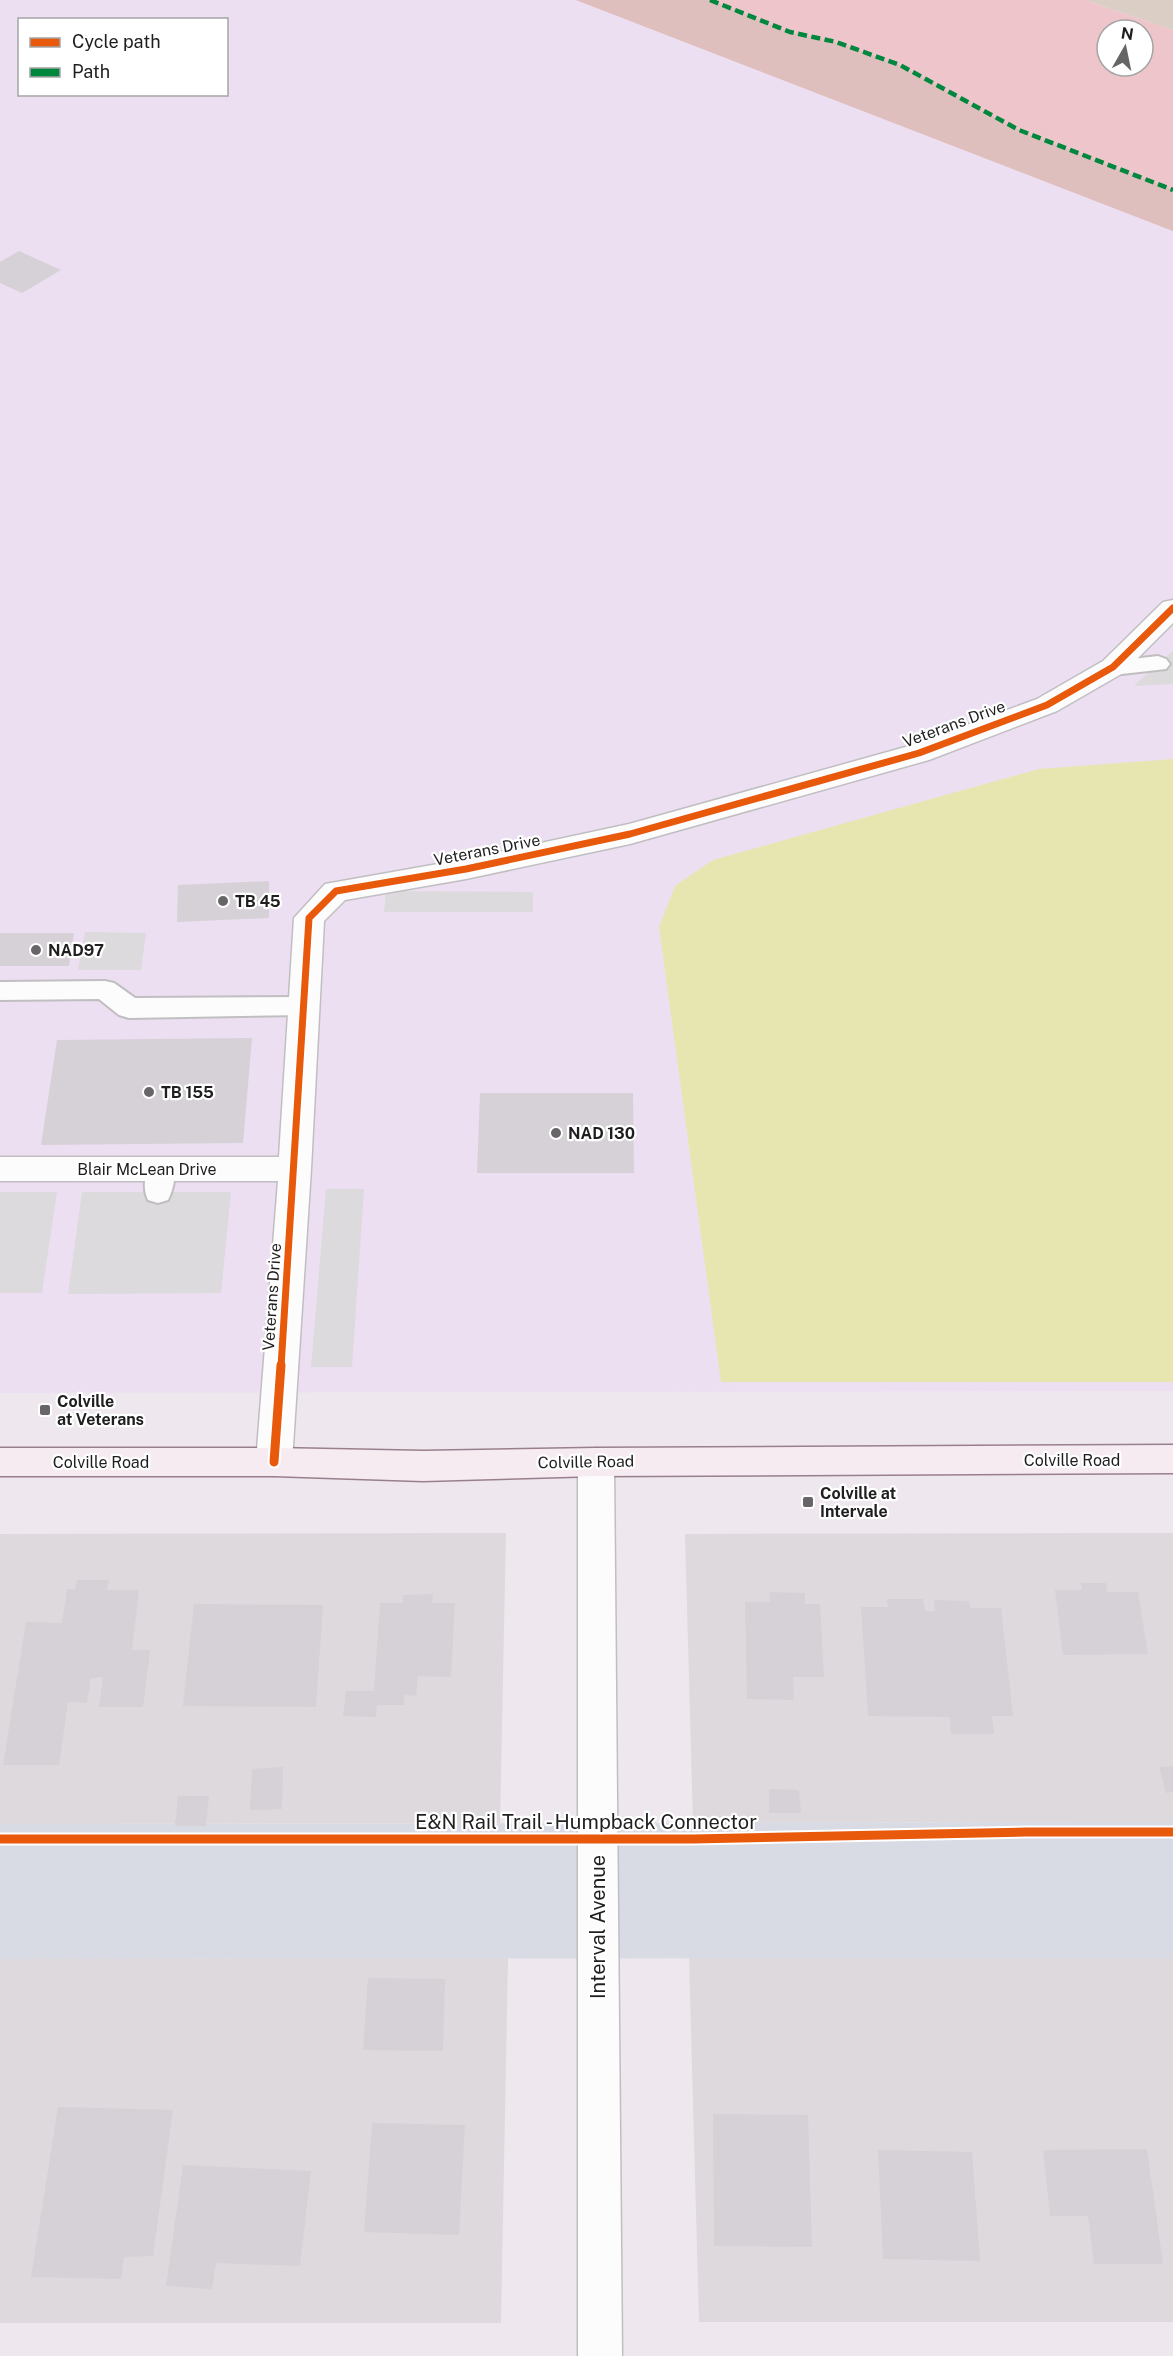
<svg xmlns="http://www.w3.org/2000/svg" width="1173" height="2356" font-family="'Public Sans',sans-serif">
<style>
.residential{fill:#ddd9dd}
.industrial{fill:#d9dbe4}
.military{fill:#ecdff1;fill-rule:evenodd}
.grass{fill:#eec5cb;fill-rule:evenodd}
.forest{fill:#dfbfbe}
.cemetery{fill:#dbcfc5}
.pitch{fill:#e8e6b0}
.parking{fill:#dcdadc}
.building{fill:#d6d1d7}
.lines{fill:none;stroke-linecap:round;stroke-linejoin:round}
.lane-casing{stroke:#c1bec1;stroke-width:4}
.street-casing{stroke:#c1bec1;stroke-width:3}
.secondary-casing{stroke:#997f8d;stroke-width:3}
.lane{fill:#fcfcfc;fill-rule:evenodd}
.street{fill:#fcfcfc;fill-rule:evenodd}
.secondary{fill:#f5ebf1;fill-rule:evenodd}
.quiet{stroke:#00873e;stroke-width:4.5;stroke-dasharray:9 4.5;stroke-linecap:butt}
.cycleway-far1-casing{stroke:#fff;stroke-width:10}
.cycleway-casing{stroke:#fff;stroke-width:13}
.cycleway-far1{stroke:#e8590c;stroke-width:7}
.cycleway{stroke:#e8590c;stroke-width:9}
.poi-dot{fill:#676567;stroke:#fff;stroke-width:2}
.labels{text-anchor:middle;dominant-baseline:central;stroke-width:4.5;stroke-linejoin:round;paint-order:stroke}
.street-label{font-size:16px;fill:#1f1f1f;stroke:#fff}
.poi-label{font-size:16px;font-weight:bold;fill:#1f1f1f;stroke:#fff;text-anchor:start}
.near-street-label{font-size:20px;fill:#1f1f1f;stroke:#fff}
</style>
<rect width="100%" height="100%" fill="#eee8ee"/>
<g class="residential">
<path d="M506 1533 500 1823 0 1824V1534Z"/>
<path d="M1173 1533V1822L693 1823 685 1534Z"/>
<path d="M689 1957 1173 1958V2322H699Z"/>
<path d="M508 1958 501 2323H0V1959Z"/>
</g>
<path class="industrial" d="M1173 1822V1958L0 1959V1824Z"/>
<path class="military" d="M0 0H576L1173 231V1391L0 1393ZM20 20H226V94H20Z"/>
<path class="grass" d="M576 0H1085L1173 30V231ZM1107 30H1143V66H1107Z"/>
<path class="forest" d="M576 0H710L790 32 836 42 900 65 1019 130 1173 190V231Z"/>
<path class="cemetery" d="M1085 0H1173V30Z"/>
<path class="pitch" d="M1173 759V1382H721L659 927 675 886 713 860 1039 769Z"/>
<g class="parking">
<path d="M1173 651V684L1134 686 1158 664Z"/>
<path d="M386 891 533 892V912H384Z"/>
<path d="M85 932 146 933 141 970H78Z"/>
<path d="M326 1189H364L352 1367H311Z"/>
<path d="M0 1192H57L42 1293H0Z"/>
<path d="M82 1192H231L221 1293 68 1294Z"/>
</g>
<g class="building">
<path d="M19 251 61 270 22 293 0 283V262Z"/>
<path d="M269 881V918L177 922 178 885Z"/>
<path d="M0 933H74L69 966H0Z"/>
<path d="M252 1038 243 1143 41 1145 57 1040Z"/>
<path d="M480 1093H633L634 1173H477Z"/>
<path d="M77 1580H109L107 1590H139L132 1650H150L143 1707H99L103 1677 91 1678 87 1703 68 1702 59 1765H3L26 1622 62 1623 67 1589H75Z"/>
<path d="M1081 1583H1106L1107 1592H1138L1148 1654 1063 1655 1055 1590H1082Z"/>
<path d="M769 1592 805 1593V1604H820L824 1677H793L794 1700 747 1699 745 1602H770Z"/>
<path d="M433 1594 432 1603H455L451 1677 418 1676 416 1696 404 1695V1705H377L376 1717 343 1716 346 1691H374L380 1603H403V1595Z"/>
<path d="M887 1599H923L925 1611H935L934 1600 969 1601 970 1608H1001L1013 1716H992L994 1734H951L950 1717 868 1716 861 1607H888Z"/>
<path d="M194 1604 323 1605 316 1707 183 1706Z"/>
<path d="M1173 1766V1792L1166 1793 1159 1767Z"/>
<path d="M283 1767 282 1809 250 1810 252 1769Z"/>
<path d="M769 1789 799 1790 801 1813H769Z"/>
<path d="M178 1796H209L206 1826H175Z"/>
<path d="M368 1978 445 1979 443 2051 363 2050Z"/>
<path d="M58 2107 173 2110 153 2256 124 2257 121 2279 31 2277Z"/>
<path d="M713 2114 808 2115 812 2247 714 2246Z"/>
<path d="M372 2123 465 2125 459 2235 364 2232Z"/>
<path d="M1147 2149 1163 2264H1094L1088 2216H1050L1043 2150Z"/>
<path d="M878 2150 972 2152 980 2261 883 2259Z"/>
<path d="M183 2165 311 2171 300 2266 216 2263 212 2289 166 2286Z"/>
</g>
<g class="lines">
<defs>
<g id="lane">
<path d="M1158 656 1166 659 1170 664 1166 669 1113 675 1105 672 1101 667 1105 662Z"/>
<path d="M105 981 114 983 135 998 304 997 314 999 317 1006 314 1013 304 1015 129 1018 119 1015 99 999 0 1000V982Z"/>
<path d="M161 1158 171 1162C177 1173 174 1188 168 1200L158 1203 148 1200C142 1188 145 1173 151 1162Z"/>
</g>
<g id="street">
<path d="M1173 600V623L1123 673 1057 711 929 760 630 844 466 879 345 900 324 921 311 1169 292 1462 287 1472 274 1476 261 1472 256 1462 278 1181H0V1157H279L294 918 325 884 466 859 629 824 909 746 1037 699 1103 661 1163 602Z"/>
<path d="M596 1448 609 1452 614 1462 622 2356H578V1462L583 1452Z"/>
</g>
<path id="secondary" d="M1173 1445V1473L596 1476 423 1481 274 1476H0V1448H274L423 1451 596 1448Z"/>
</defs>
<use href="#lane" class="lane-casing"/>
<use href="#street" class="street-casing"/>
<use href="#secondary" class="secondary-casing"/>
<use href="#lane" class="lane"/>
<use href="#street" class="street"/>
<use href="#secondary" class="secondary"/>
<path class="quiet" d="M710 0 790 32 836 42 900 65 1019 130 1173 190"/>
<defs>
<path id="cycleway-far1" d="M281 1367 309 918 336 891 466 869 630 834 919 753 1047 705 1113 667 1173 608"/>
<g id="cycleway">
<path d="M274 1462 281 1365"/>
<path d="M0 1839H693L1026 1832H1173"/>
</g>
</defs>
<use href="#cycleway-far1" class="cycleway-far1-casing"/>
<use href="#cycleway" class="cycleway-casing"/>
<use href="#cycleway-far1" class="cycleway-far1"/>
<use href="#cycleway" class="cycleway"/>
</g>
<g class="poi-dot">
<circle cx="223" cy="901" r="6"/>
<circle cx="36" cy="950" r="6"/>
<circle cx="149" cy="1092" r="6"/>
<circle cx="556" cy="1133" r="6"/>
<rect x="39" y="1404" width="12" height="12" rx="3"/>
<rect x="802" y="1496" width="12" height="12" rx="3"/>
</g>
<g class="labels">
<g class="street-label">
<text transform="translate(954 724) rotate(-20)">Veterans Drive</text>
<text transform="translate(487 850) rotate(-11)">Veterans Drive</text>
<text x="147" y="1169">Blair McLean Drive</text>
<text transform="translate(272 1297) rotate(-86)">Veterans Drive</text>
<text x="1072" y="1460">Colville Road</text>
<text x="101" y="1462">Colville Road</text>
<text transform="translate(586 1462) rotate(-1)">Colville Road</text>
</g>
<g class="poi-label">
<text x="235" y="901">TB 45</text>
<text x="48" y="950">NAD97</text>
<text x="161" y="1092">TB 155</text>
<text x="568" y="1133">NAD 130</text>
<text x="57" y="1401">Colville<tspan x="57" dy="18">at Veterans</tspan></text>
<text x="820" y="1493">Colville at<tspan x="820" dy="18">Intervale</tspan></text>
</g>
<g class="near-street-label">
<text x="586" y="1822">E&amp;N Rail Trail - Humpback Connector</text>
<text transform="translate(598 1927) rotate(-90)">Interval Avenue</text>
</g>
</g>
<rect x="18" y="18" width="210" height="78" fill="#ffffff" stroke="#a5a5a5" stroke-width="1.5"/>
<rect x="30" y="38" width="30" height="9" fill="#e8590c" stroke="#a5a5a5" stroke-width="1.5"/>
<text x="72" y="48" font-size="18" fill="#1f1f1f">Cycle path</text>
<rect x="30" y="68" width="30" height="9" fill="#00873e" stroke="#a5a5a5" stroke-width="1.5"/>
<text x="72" y="78" font-size="18" fill="#1f1f1f">Path</text>
<g transform="translate(1125 48) rotate(9)"><circle r="28" fill="#ffffff" stroke="#a5a5a5" stroke-width="1.5"/>
<path d="M0-4.5L10 22L0 15L-10 22Z" fill="#676567"/>
<text y="-9" font-size="16" font-weight="bold" text-anchor="middle" fill="#1f1f1f">N</text>
</g>
</svg>
